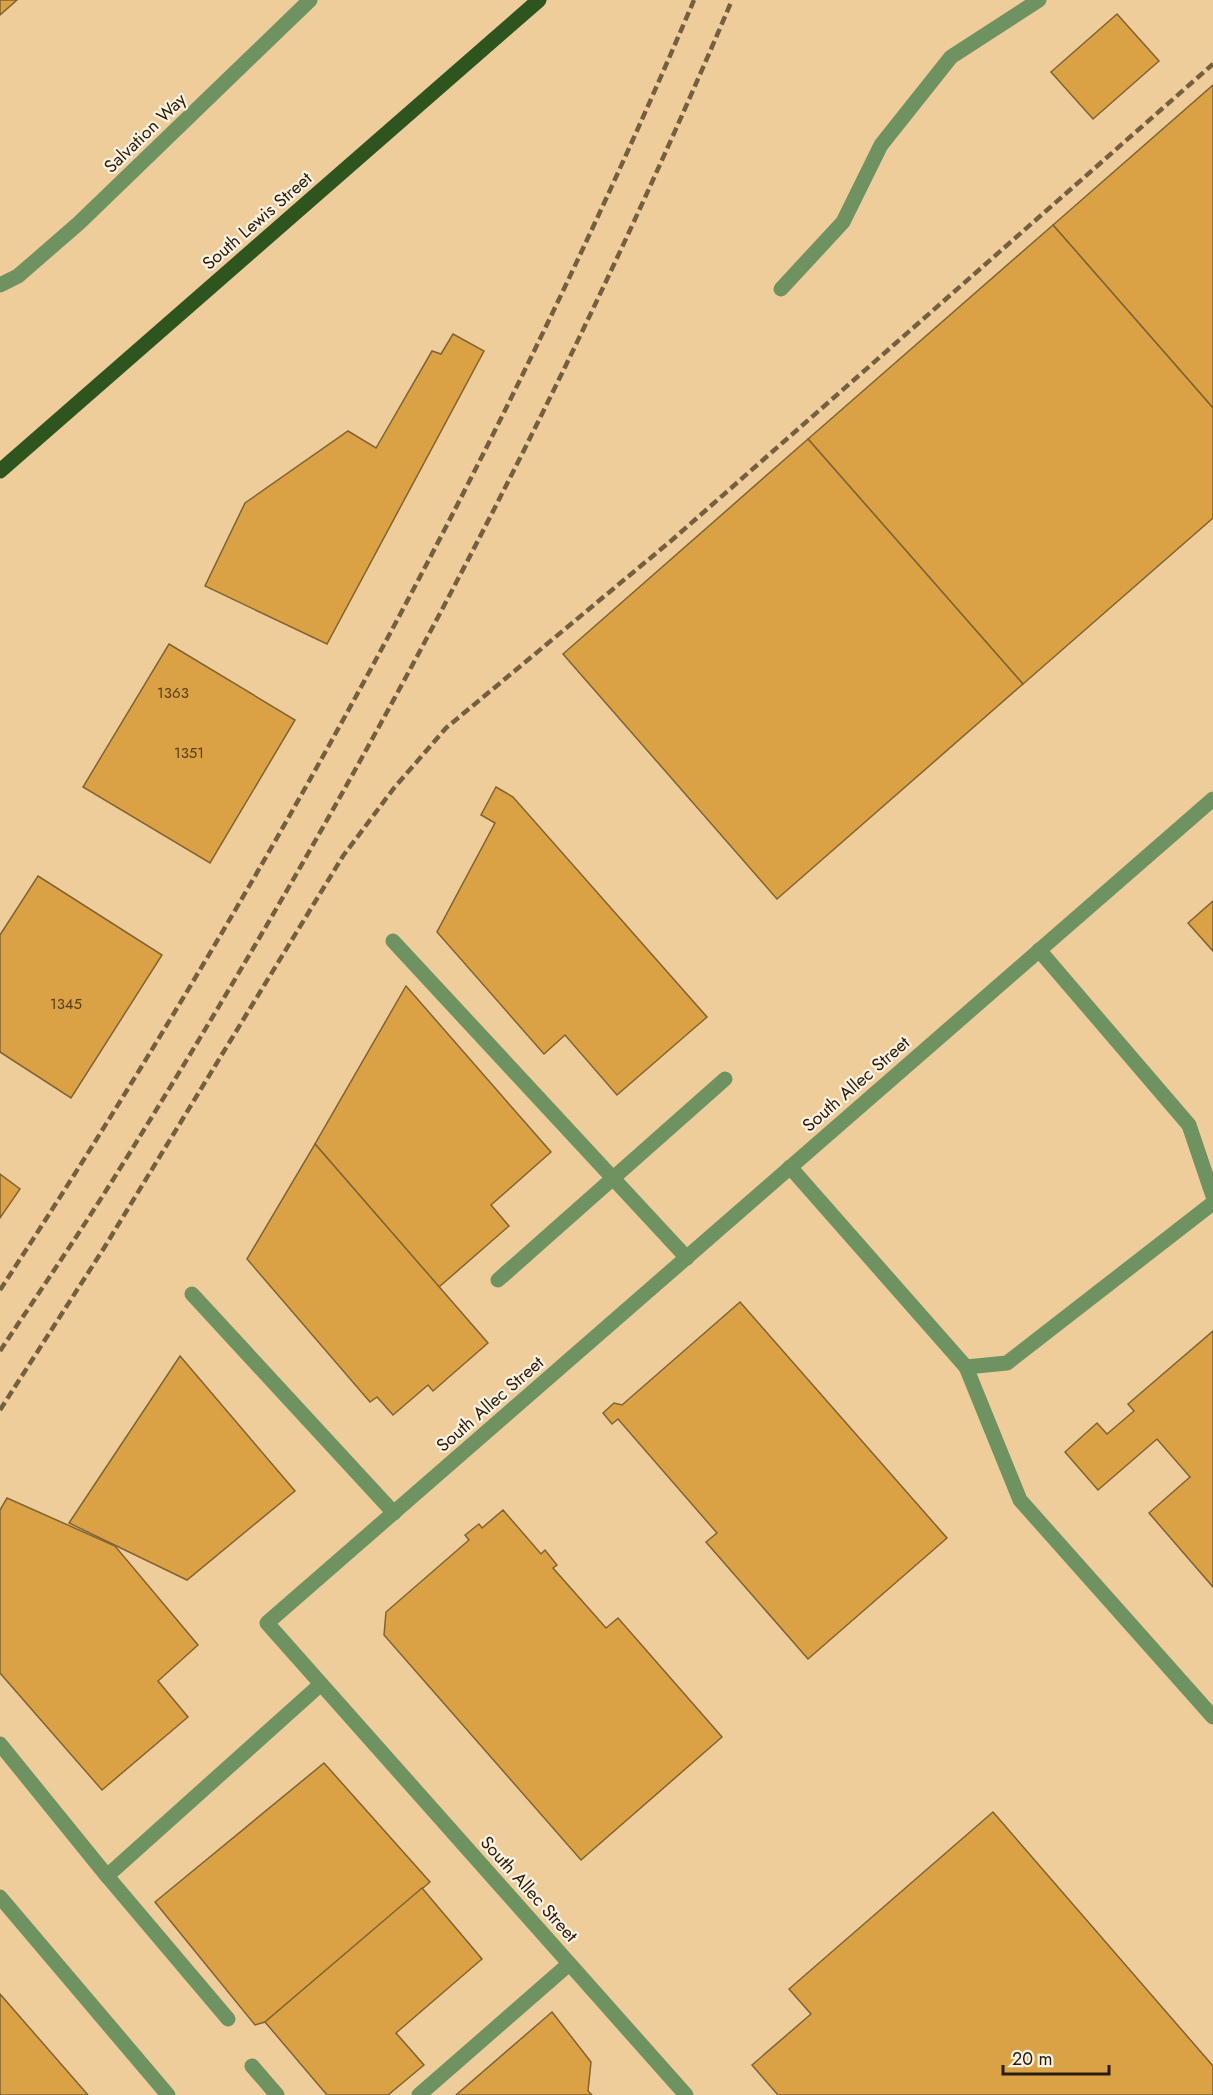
<svg xmlns="http://www.w3.org/2000/svg" width="1213" height="2095" font-family="Jost,sans-serif">
<style>
.building{fill:#daa244;stroke:#806333;stroke-width:1.5}
.lines{fill:none;stroke-linecap:round;stroke-linejoin:round}
.minor{stroke:#6e9360;stroke-width:15}
.major{stroke:#2e551d;stroke-width:15}
.rail{stroke:#746041;stroke-width:4.5;stroke-dasharray:9 4.5;stroke-linecap:butt}
.labels{text-anchor:middle;dominant-baseline:central;stroke-width:4.5;stroke-linejoin:round;paint-order:stroke}
.number-label{font-size:15px;fill:#563f18}
.street-label{font-size:18px;fill:#2a1e0a;stroke:#fcf2e3}
</style>
<rect width="100%" height="100%" fill="#efcd9b"/>
<g class="building">
<path d="M0 0H17L0 15Z"/>
<path d="M1117 14 1159 61 1093 119 1051 72Z"/>
<path d="M1213 85V408L1053 225Z"/>
<path d="M1053 225 1213 408V518L1023 684 808 439Z"/>
<path d="M453 334 484 351 327 644 205 586 245 503 348 431 376 448 432 351 441 354Z"/>
<path d="M808 439 1023 684 777 899 563 654Z"/>
<path d="M169 644 295 720 210 863 83 787Z"/>
<path d="M496 787 513 797 707 1017 617 1095 565 1035 544 1054 437 932 495 823 481 815Z"/>
<path d="M38 876 162 955 71 1098 0 1052V935Z"/>
<path d="M1213 901V951L1188 923Z"/>
<path d="M406 986 551 1152 491 1205 509 1226 439 1287 315 1144Z"/>
<path d="M315 1144 488 1343 433 1391 428 1385 393 1415 377 1397 370 1402 247 1259Z"/>
<path d="M0 1174 20 1189 0 1218Z"/>
<path d="M740 1302 947 1538 808 1659 706 1542 717 1533 618 1419 612 1424 603 1413 614 1403 622 1405Z"/>
<path d="M1213 1331V1587L1149 1513 1190 1477 1157 1439 1098 1490 1065 1452 1097 1423 1107 1434 1134 1411 1128 1404Z"/>
<path d="M180 1356 295 1491 187 1580 69 1523Z"/>
<path d="M7 1498 115 1546 198 1645 158 1681 188 1717 102 1790 0 1673V1510Z"/>
<path d="M503 1510 541 1554 545 1550 557 1565 553 1568 606 1628 618 1618 722 1737 581 1860 384 1635 386 1612 469 1540 465 1535 479 1524 482 1528Z"/>
<path d="M324 1763 430 1882 265 2022 255 2025 155 1902Z"/>
<path d="M993 1812 1213 2066V2095H778L752 2065 811 2014 789 1989Z"/>
<path d="M422 1888 482 1959 396 2033 424 2065 388 2095H327L265 2022Z"/>
<path d="M0 1994 88 2095H0Z"/>
<path d="M552 2012 591 2062 588 2091 592 2095H456Z"/>
</g>
<g class="lines">
<g class="minor">
<path d="M0 285 18 276 79 223 310 0"/>
<path d="M781 289 843 222 881 145 951 57 1039 0"/>
<path d="M393 941 687 1258"/>
<path d="M1039 950 1189 1125 1213 1196"/>
<path d="M790 1167 966 1367 1007 1363 1213 1203"/>
<path d="M498 1280 725 1079"/>
<path d="M192 1294 394 1513"/>
<path d="M966 1367 1020 1500 1213 1717"/>
<path d="M0 1744 107 1876"/>
<path d="M0 1897 168 2095"/>
<path d="M228 2019 107 1876 321 1684"/>
<path d="M252 2066 277 2095"/>
<path d="M419 2095 569 1964"/>
<path d="M686 2095 267 1623 1213 799"/>
</g>
<path class="major" d="M0 471 539 0"/>
<g class="rail">
<path d="M0 1290C267 882 503 449 694 0"/>
<path d="M0 1351C40 1291 81 1231 119 1170 352 797 560 406 732 0"/>
<path d="M0 1410 104 1248 343 856 394 788 446 728 672 540 1213 64"/>
</g>
</g>
<g class="labels">
<g class="number-label">
<text x="173" y="693">1363</text>
<text x="189" y="753">1351</text>
<text x="66" y="1004">1345</text>
</g>
<g class="street-label">
<text transform="translate(145 133) rotate(-44)">Salvation Way</text>
<text transform="translate(257 221) rotate(-41)">South Lewis Street</text>
<text transform="translate(856 1084) rotate(-41)">South Allec Street</text>
<text transform="translate(490 1404) rotate(-41)">South Allec Street</text>
<text transform="translate(529 1889) rotate(48)">South Allec Street</text>
</g>
</g>
<path d="M1003 2065v9h106v-9" fill="none" stroke="#2a1e0a" stroke-width="3"/>
<text x="1012" y="2065" font-size="18" fill="#2a1e0a" stroke="#fcf2e3" stroke-width="4.5" paint-order="stroke">20 m</text>
</svg>
